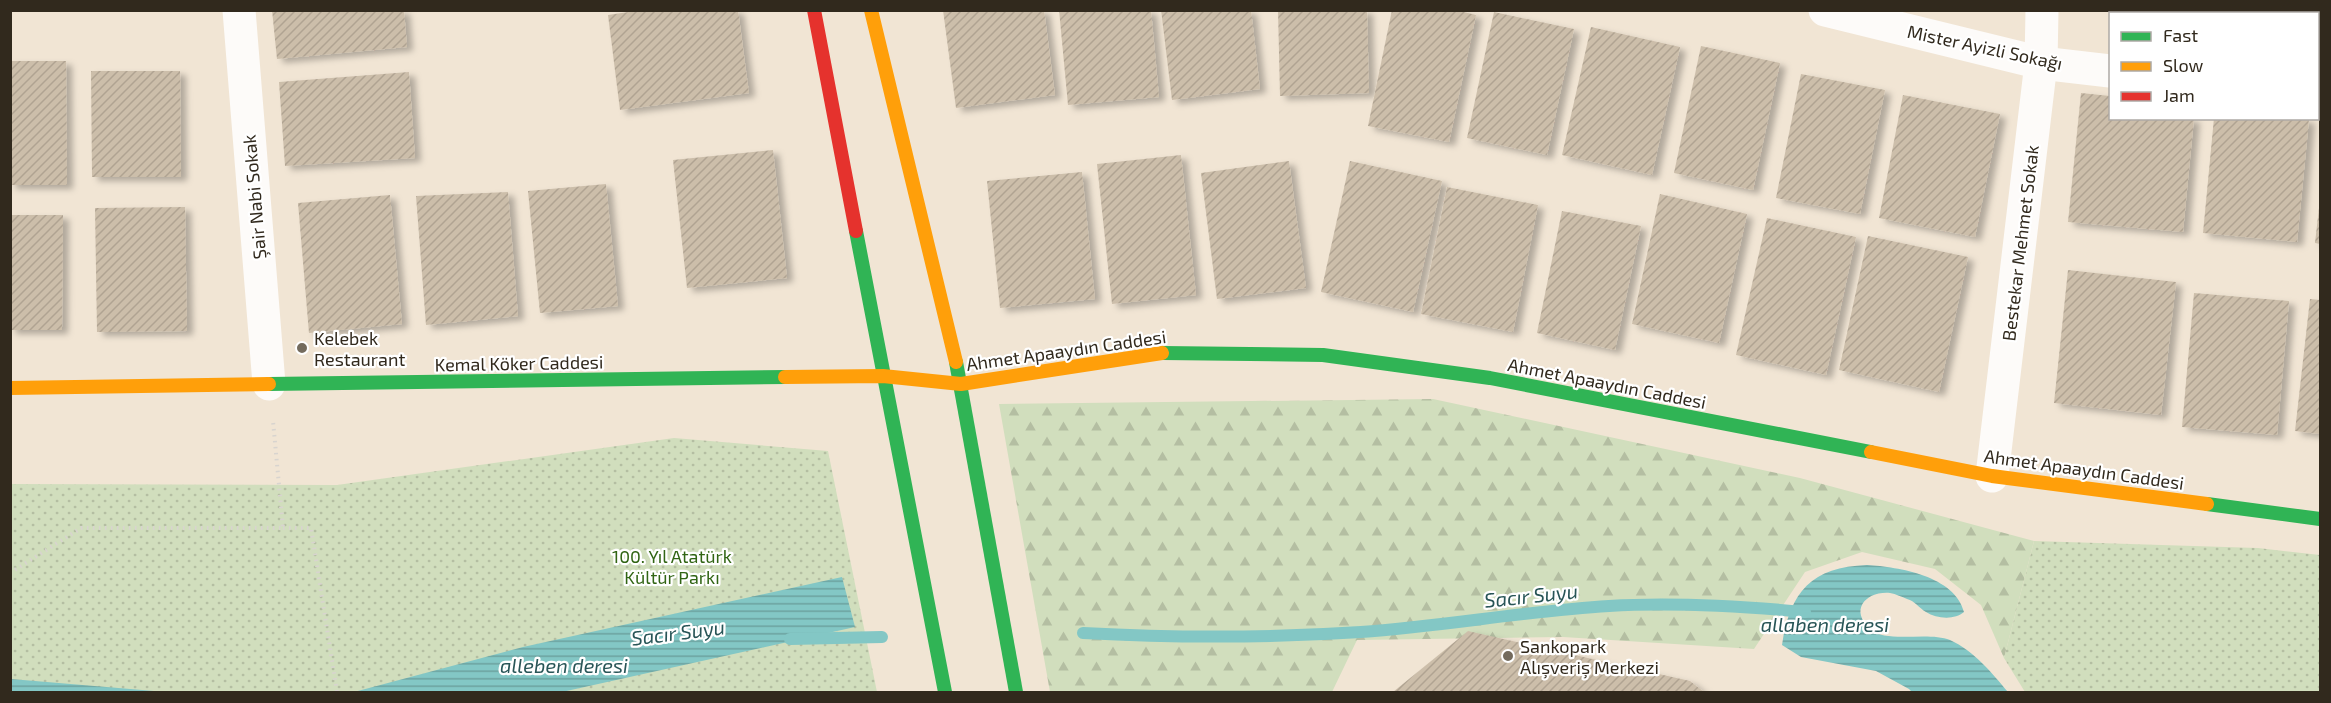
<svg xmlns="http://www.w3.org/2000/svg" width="2331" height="703" font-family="'Exo 2',sans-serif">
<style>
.grass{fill:url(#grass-dots)}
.forest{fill:url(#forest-firs)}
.water{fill:url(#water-rules)}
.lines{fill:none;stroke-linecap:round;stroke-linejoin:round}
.stream{stroke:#83c7c5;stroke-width:12}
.building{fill:url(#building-hatch);filter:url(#shadow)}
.path{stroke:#d8d4cf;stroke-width:4;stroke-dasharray:1.5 4.5;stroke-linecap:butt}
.street{stroke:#fdfbf9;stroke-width:33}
.fast{stroke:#30b455;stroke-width:14}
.slow{stroke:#ff9f0a;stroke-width:14}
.jam{stroke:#e5322d;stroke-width:14}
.poi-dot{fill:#746b5d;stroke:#fff;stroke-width:2}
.labels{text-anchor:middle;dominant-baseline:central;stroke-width:4.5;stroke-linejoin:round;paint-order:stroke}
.street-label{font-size:18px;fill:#31291d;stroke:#fff}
.poi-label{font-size:18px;fill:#31291d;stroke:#fff;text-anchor:start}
.park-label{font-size:18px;fill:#316514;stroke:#fff}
.water-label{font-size:20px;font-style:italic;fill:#285557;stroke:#fff}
</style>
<defs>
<pattern id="grass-dots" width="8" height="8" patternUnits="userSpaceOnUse" patternTransform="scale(1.5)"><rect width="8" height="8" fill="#d1debd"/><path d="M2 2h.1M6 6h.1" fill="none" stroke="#b4bea2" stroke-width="1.8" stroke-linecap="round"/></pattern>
<pattern id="forest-firs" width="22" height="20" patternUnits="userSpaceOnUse" patternTransform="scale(1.5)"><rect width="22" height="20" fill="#d1debd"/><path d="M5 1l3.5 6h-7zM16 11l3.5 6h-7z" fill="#b4bea2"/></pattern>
<pattern id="water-rules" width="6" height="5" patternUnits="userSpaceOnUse" patternTransform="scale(1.5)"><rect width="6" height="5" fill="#83c7c5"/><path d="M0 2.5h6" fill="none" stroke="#6ca29f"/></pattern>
<pattern id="building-hatch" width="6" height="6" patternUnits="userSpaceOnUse" patternTransform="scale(1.5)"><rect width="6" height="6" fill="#ccbeaa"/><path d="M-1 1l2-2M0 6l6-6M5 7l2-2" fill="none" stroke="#b0a392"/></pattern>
<filter id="shadow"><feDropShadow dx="6" dy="4" stdDeviation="3" flood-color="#0004"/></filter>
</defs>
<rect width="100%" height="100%" fill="#f1e5d4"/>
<g class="grass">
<path d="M674 438 828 451 877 692H11V484L337 485Z"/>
<path d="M2034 541 2258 548 2320 555V692H2025L2004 658Z"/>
</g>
<path class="forest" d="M1433 399 1800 478 2034 541 2004 658 1981 605 1935 569 1862 552 1805 572 1754 649 1563 637 1357 640 1332 692H1050L999 404Z"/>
<g class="water">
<path d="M1867 565C1899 567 1955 576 1964 612 1955 620 1937 619 1926 612 1919 608 1915 601 1907 599 1902 597 1896 594 1890 593 1866 591 1849 610 1870 629 1887 644 1927 631 1950 640 1974 651 1992 673 2008 692H1912L1909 689 1876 671 1801 657 1782 645C1790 591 1812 567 1867 565Z"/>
<path d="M842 577 855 627 562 692H354L523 647Z"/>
<path d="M11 679 166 692H11Z"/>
</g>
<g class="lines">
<g class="stream">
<path d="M1083 633C1176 638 1268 638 1361 632 1444 626 1526 611 1609 606 1674 602 1740 606 1805 612"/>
<path d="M790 639 882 637"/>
</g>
</g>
<g class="building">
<path d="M272 10H404L407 47 277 59Z"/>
<path d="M642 10H738L749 93 620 110 608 15Z"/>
<path d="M943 10H1044L1055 95 956 108Z"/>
<path d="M1059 10H1151L1159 97 1068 105Z"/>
<path d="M1161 10H1251L1260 89 1172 100Z"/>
<path d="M1278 10H1367L1369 93 1280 96Z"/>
<path d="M1392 10H1456L1476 15 1449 142 1368 126Z"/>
<path d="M2191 10H2281L2280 14H2191Z"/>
<path d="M2309 10H2320V27L2318 26V14H2309Z"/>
<path d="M1494 12 1574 29 1547 155 1467 138Z"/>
<path d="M1591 27 1680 47 1652 175 1562 155Z"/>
<path d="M1701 46 1780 63 1753 190 1674 173Z"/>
<path d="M10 61H66L67 185H10Z"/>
<path d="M91 71H180L181 177H92Z"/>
<path d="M409 72 415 158 285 166 279 82Z"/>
<path d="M1801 74 1885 90 1860 214 1776 198Z"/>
<path d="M2081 93 2110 96V118H2194L2183 232 2068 222Z"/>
<path d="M1903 95 2000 114 1975 237 1879 218Z"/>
<path d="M2214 118 2309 119 2297 242 2203 233Z"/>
<path d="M773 150 787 278 687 288 673 160Z"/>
<path d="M1181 155 1196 295 1112 304 1097 164Z"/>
<path d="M1289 161 1306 288 1217 299 1201 173Z"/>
<path d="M1350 161 1442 181 1413 312 1321 292Z"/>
<path d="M1082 172 1095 299 1000 308 987 181Z"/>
<path d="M606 184 618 306 540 313 528 191Z"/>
<path d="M1447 187 1538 205 1513 332 1421 314Z"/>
<path d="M508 192 518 316 426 325 416 196Z"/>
<path d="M1660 194 1747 214 1719 343 1632 324Z"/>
<path d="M390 195 402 324 309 333 298 203Z"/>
<path d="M185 207 187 331 97 332 95 208Z"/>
<path d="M2319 208H2320V244L2315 243Z"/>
<path d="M1562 211 1641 226 1615 350 1537 333Z"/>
<path d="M10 215H63L62 330H10Z"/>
<path d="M1767 218 1856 237 1826 375 1736 355Z"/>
<path d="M1868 236 1968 257 1939 392 1839 370Z"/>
<path d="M2068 270 2176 282 2161 415 2054 403Z"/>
<path d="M2194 293 2289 301 2277 435 2182 427Z"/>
<path d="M2310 299 2320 300V434L2295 431Z"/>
<path d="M1468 631 1690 681 1704 692H1393Z"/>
</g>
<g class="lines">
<g class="path">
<path d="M283 528H311L337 692"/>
<path d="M10 573 81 528H283L273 421"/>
</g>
<g class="street">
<path d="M239 10 269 384"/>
<path d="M1825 10 2041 63 2110 71"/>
<path d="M2318 94H2320"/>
<path d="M1992 476 2041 63 2042 10"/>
</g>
<g class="fast">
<path d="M856 231 945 692"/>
<path d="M1162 353 1323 355 1490 378 1871 452"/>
<path d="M956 362 1016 692"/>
<path d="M269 384 785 377"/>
<path d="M2207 504 2320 519"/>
</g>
<g class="slow">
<path d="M871 10 956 362"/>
<path d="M785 377 883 376 961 384 1162 353"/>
<path d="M10 388 269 384"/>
<path d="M1871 452 1992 476 2207 504"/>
</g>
<path class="jam" d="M814 10 856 231"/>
</g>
<g class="poi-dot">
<circle cx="302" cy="348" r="6"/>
<circle cx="1508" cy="656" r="6"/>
</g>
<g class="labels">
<g class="street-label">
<text transform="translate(1985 47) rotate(12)">Mister Ayizli Sokağı</text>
<text transform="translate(254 197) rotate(-95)">Şair Nabi Sokak</text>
<text transform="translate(2020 243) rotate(-83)">Bestekar Mehmet Sokak</text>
<text transform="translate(1066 350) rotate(-8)">Ahmet Apaaydın Caddesi</text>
<text transform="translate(519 363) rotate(-1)">Kemal Köker Caddesi</text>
<text transform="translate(1607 383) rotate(11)">Ahmet Apaaydın Caddesi</text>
<text transform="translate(2084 469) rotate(8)">Ahmet Apaaydın Caddesi</text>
</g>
<g class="poi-label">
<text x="314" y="338">Kelebek<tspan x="314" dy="21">Restaurant</tspan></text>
<text x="1520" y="646">Sankopark<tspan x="1520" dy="21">Alışveriş Merkezi</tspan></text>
</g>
<g class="park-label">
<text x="672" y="556">100. Yıl Atatürk<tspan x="672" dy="21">Kültür Parkı</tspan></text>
</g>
<g class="water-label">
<text transform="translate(1531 595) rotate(-6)">Sacır Suyu</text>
<text x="1825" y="624">allaben deresi</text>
<text transform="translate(678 632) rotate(-7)">Sacır Suyu</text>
<text x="564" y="665">alleben deresi</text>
</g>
</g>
<rect width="2331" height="703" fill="none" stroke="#31291d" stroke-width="24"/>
<rect x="2109" y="12" width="210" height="108" fill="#ffffff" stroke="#ada9a5" stroke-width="1.5"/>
<rect x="2121" y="32" width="30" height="9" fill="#30b455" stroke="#ada9a5" stroke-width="1.5"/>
<text x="2163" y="42" font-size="18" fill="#31291d">Fast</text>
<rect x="2121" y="62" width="30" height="9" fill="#ff9f0a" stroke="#ada9a5" stroke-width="1.5"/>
<text x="2163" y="72" font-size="18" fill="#31291d">Slow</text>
<rect x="2121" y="92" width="30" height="9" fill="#e5322d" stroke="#ada9a5" stroke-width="1.5"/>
<text x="2163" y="102" font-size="18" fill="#31291d">Jam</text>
</svg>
